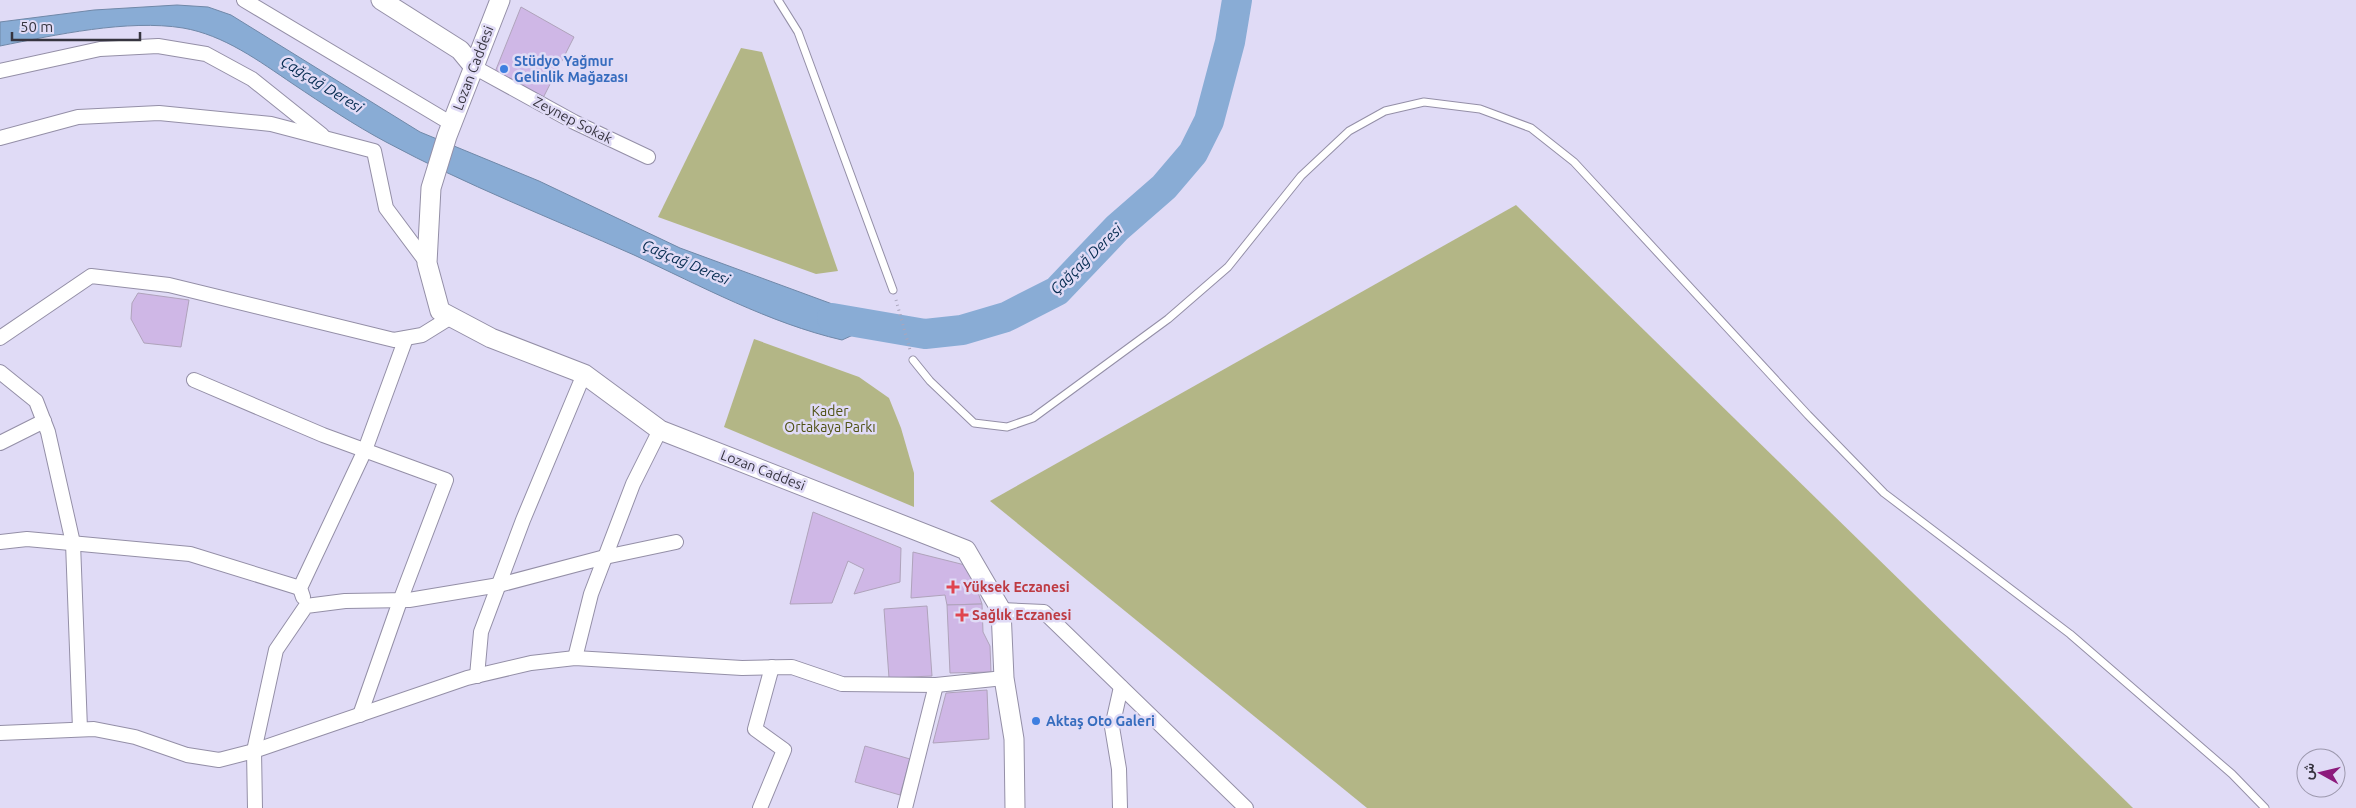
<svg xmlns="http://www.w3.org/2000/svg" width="2356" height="808" font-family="Ubuntu,Vazirmatn,sans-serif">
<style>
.green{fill:#b3b686}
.water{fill:#89acd5;stroke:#7088a8}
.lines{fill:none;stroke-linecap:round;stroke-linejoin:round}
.river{stroke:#89acd5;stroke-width:30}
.building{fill:#cfb7e6;stroke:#afa3bb}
.lane-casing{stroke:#948fa7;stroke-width:9}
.street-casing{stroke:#948fa7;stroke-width:16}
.secondary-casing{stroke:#948fa7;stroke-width:21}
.path{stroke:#aaa6bc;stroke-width:3;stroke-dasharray:1 4;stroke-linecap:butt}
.lane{stroke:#fff;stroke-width:7}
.street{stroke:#fff;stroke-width:14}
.secondary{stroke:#fff;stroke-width:19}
.shop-dot{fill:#3f7fe0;stroke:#e0dbf6;stroke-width:2}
.health-dot{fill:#e0444e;stroke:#e0dbf6;stroke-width:2}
.labels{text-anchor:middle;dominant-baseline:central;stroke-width:5;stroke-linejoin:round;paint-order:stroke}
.shop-label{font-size:14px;font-weight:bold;fill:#366cbe;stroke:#e0dbf6;text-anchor:start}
.street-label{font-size:14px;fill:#36343f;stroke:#e0dbf6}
.park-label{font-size:14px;fill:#4f5114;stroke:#e0dbf6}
.health-label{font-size:14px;font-weight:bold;fill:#be3a42;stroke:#e0dbf6;text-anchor:start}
.water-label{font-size:15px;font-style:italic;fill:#032a4f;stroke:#e0dbf6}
</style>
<rect width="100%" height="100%" fill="#e0dbf6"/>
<g class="green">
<path d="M741 48 762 52 838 271 816 274 658 217Z"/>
<path d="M1516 205 2133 808H1367L990 501Z"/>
<path d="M754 339 859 377 889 398 901 428 914 473V507L724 427Z"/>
</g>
<path class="water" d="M177 5 208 7 231 15 420 132 539 181 680 248 835 305 873 326 842 340C769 323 701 286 634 255 551 218 466 185 386 142 354 125 323 104 293 84 259 61 224 35 183 28 128 19 55 35 0 46V22L94 10Z"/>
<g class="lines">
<path class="river" d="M832 318 925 334 962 330 1006 317 1057 291 1117 228 1164 187 1193 153 1209 121 1230 42 1237 0"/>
</g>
<g class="building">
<path d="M521 7 574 37 543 98 495 72Z"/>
<path d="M138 293 189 300 181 347 144 343 131 319 132 303Z"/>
<path d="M813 512 901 548 900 582 854 594 864 569 848 561 832 603 790 604Z"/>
<path d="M913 552 969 566 982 604 947 605 945 595 911 598Z"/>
<path d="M982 604 983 632 990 646 991 672 950 673 947 605Z"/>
<path d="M927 606 932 676 889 678 884 609Z"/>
<path d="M987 690 989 739 933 743 946 693Z"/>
<path d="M865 746 910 759 900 795 855 782Z"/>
</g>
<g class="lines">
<defs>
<g id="lane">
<path d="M778 0 798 32 893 290"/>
<path d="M913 360 930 381 974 423 1007 427 1033 418 1168 319 1228 267 1301 176 1349 131 1385 111 1424 102 1480 109 1531 128 1574 162 1808 415 1884 493 2070 634 2232 774 2265 808"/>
</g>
<g id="street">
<path d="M244 0 452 124"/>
<path d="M474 67 574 122 648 157"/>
<path d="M0 71 100 49 158 46 206 54 252 79 322 135"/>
<path d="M0 138 78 117 159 113 271 124 374 151 386 208 427 263"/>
<path d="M0 338 91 276 169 285 394 340 422 335 451 317"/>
<path d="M0 372 36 401 48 432 73 543 80 729"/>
<path d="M194 380 323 435 446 480 400 601 360 715"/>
<path d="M0 443 44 421"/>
<path d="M0 542 27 539 190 554 300 588"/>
<path d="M303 597 300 588 365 450 406 338"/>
<path d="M1001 610 1044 612 1246 808"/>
<path d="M575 658 591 594 633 484 660 430"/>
<path d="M477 676 481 632 523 520 584 374"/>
<path d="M0 733 94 729 135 737 187 755 219 760 254 751 467 678 531 663 575 658 742 668 792 667 842 684 936 685 1004 678"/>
<path d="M255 808 254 751 276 650 306 606 345 601 409 600 499 585 605 557 676 542"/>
<path d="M760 808 784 750 755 729 772 667"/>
<path d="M905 808 936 685"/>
<path d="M1120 808 1119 769 1112 727 1121 687"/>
</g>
<g id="secondary">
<path d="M381 0 460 50 474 67"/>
<path d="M500 0 447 136 431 188 427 263 440 311 491 338 584 374 660 430 966 550 1001 610 1004 678 1014 739 1015 808"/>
</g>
</defs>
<use href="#lane" class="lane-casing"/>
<use href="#street" class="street-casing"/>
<use href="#secondary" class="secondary-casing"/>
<path class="path" d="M896 300 910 350"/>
<use href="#lane" class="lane"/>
<use href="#street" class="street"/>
<use href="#secondary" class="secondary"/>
</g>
<g class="shop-dot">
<circle cx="504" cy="69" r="5"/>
<circle cx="1036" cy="721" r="5"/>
</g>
<g class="health-dot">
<path d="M950.5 579.5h5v5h5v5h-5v5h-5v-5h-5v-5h5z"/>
<path d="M959.5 607.5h5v5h5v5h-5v5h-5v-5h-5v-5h5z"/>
</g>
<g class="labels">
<g class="shop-label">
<text x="514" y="61">Stüdyo Yağmur<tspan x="514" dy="16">Gelinlik Mağazası</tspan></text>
<text x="1046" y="721">Aktaş Oto Galeri</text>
</g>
<g class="street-label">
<text transform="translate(473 68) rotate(-69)">Lozan Caddesi</text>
<text transform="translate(573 120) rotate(27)">Zeynep Sokak</text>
<text transform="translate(763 470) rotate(21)">Lozan Caddesi</text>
</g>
<g class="park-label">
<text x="830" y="411">Kader<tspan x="830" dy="16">Ortakaya Parkı</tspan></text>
</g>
<g class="health-label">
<text x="963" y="587">Yüksek Eczanesi</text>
<text x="972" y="615">Sağlık Eczanesi</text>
</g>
<g class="water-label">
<text transform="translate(322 84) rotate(32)">Çağçağ Deresi</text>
<text transform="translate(1086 259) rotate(-44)">Çağçağ Deresi</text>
<text transform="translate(686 262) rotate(23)">Çağçağ Deresi</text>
</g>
</g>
<g transform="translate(2321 773) rotate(278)"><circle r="24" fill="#e0dbf6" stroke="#9c98ad"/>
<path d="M0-4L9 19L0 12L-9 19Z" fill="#8c1a7c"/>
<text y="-8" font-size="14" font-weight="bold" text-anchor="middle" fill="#36343f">ش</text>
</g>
<path d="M12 32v8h128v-8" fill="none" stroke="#36343f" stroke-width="2.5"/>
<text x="20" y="32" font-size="15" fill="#36343f" stroke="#e0dbf6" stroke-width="4" paint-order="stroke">50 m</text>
</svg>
